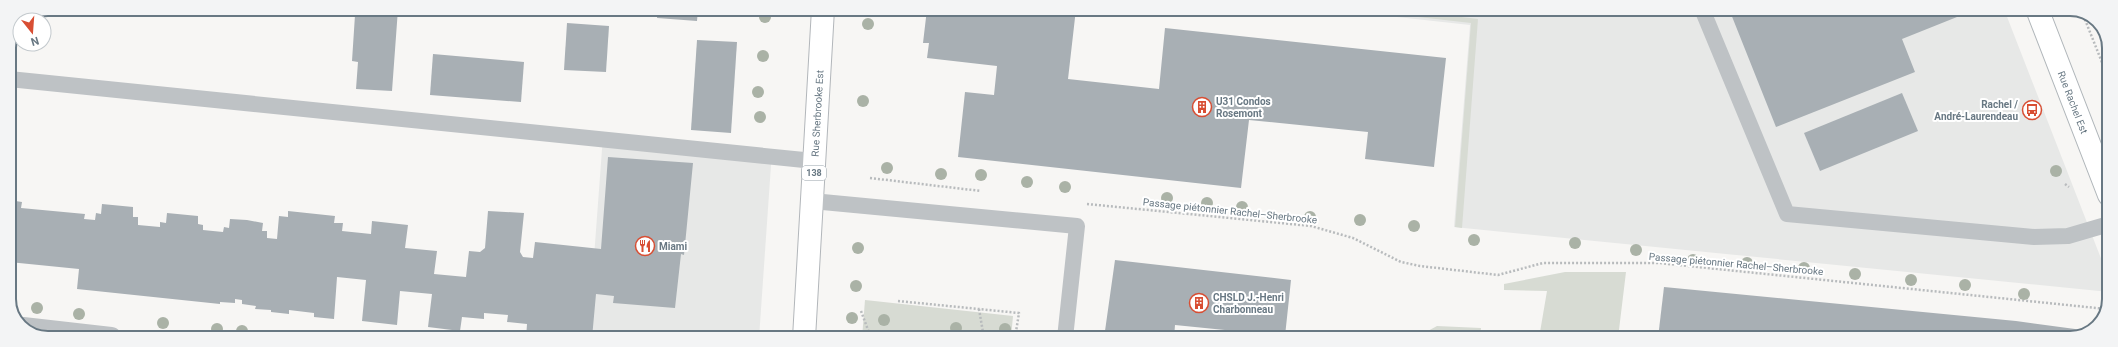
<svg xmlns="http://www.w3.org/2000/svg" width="2118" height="347" font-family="Roboto,sans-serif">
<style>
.built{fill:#e7e8e7}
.green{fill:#d7dbd3}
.building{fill:#a8afb4}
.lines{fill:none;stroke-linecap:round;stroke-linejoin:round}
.secondary-casing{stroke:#b0b6ba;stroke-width:24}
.primary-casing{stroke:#b2b6ba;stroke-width:24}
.path{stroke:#b8bbbd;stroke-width:2.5;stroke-dasharray:2 2;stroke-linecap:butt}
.lane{stroke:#bec2c5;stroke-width:16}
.street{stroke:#bec2c5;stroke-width:22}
.secondary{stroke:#fff;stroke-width:22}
.primary{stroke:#fff;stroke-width:22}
.tree{fill:#aab2a6}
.labels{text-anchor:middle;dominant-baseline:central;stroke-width:4;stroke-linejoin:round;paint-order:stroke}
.shield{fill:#fff;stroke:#95a0a8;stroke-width:1}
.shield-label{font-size:9px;font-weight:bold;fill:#687883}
.poi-label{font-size:10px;font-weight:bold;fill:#687883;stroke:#fff;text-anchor:start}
.street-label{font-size:10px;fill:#687883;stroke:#fff}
.rim{fill:none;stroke:#687883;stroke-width:2}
</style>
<rect width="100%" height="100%" fill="#f7f6f4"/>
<g class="built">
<path d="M1324 9H2004L2109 279V292L1454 227 1470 25Z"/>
<path d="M603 136 772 151 759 338H588Z"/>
</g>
<g class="green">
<path d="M1348 9H1396L1478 19 1462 228 1455 227 1471 23Z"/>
<path d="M1565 272H1626L1618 338H1539L1547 291 1504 290V284Z"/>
<path d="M865 300 1013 316 1011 338H862Z"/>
<path d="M1437 326 1481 328 1480 338H1415Z"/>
</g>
<g class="building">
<path d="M319 9H398L392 91 356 89 358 62 352 61 355 15 319 14Z"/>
<path d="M658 9H698L697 21 657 18Z"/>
<path d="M927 9H1076L1068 79 1159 89 1165 28 1446 58 1434 167 1365 159 1368 132 1249 120 1241 188 958 157 965 92 994 95 997 66 927 58 929 43H923Z"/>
<path d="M1729 9H1977L1902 39 1915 72 1776 127Z"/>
<path d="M567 23 609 26 606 72 564 70Z"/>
<path d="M697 40 737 42 731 133 691 130Z"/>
<path d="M433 54 524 62 521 102 430 95Z"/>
<path d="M1902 93 1918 131 1820 171 1804 133Z"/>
<path d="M608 157 693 163 684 255 681 254 675 308 613 303 614 296 596 294 592 338H526L527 324 507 322 508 315 484 313V319L462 317 460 331 428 327 432 294 400 291 397 325 362 321 366 280 337 277 334 319 314 317V313L289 310V314L271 312V310L255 309 256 306 242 304V300L235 299V303L220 302V304L77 289 79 269 9 262V200L22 202 21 208 85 214 84 219 95 220 96 213 101 214 102 204 133 207V217H138V225L160 227V222L166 223 167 213 198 216V224L203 225V230L223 232 224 227 229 228 230 219 247 220 263 223 262 231H267V238L277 239 279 216 288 217V211L335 216 334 223H343L342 231 371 234 372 221 408 225 405 248 437 251 434 274 466 277 469 251 480 252 485 248 488 211 524 213 520 252 523 257 533 258 535 242 601 249Z"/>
<path d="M1115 260 1291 280 1285 336 1175 325 1174 338H1104Z"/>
<path d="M1664 287 2016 321 2090 331 2071 338H1658Z"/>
</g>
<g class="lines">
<defs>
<g id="secondary">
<path id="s1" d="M2037 9 2109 195"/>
</g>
<g id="primary">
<path id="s2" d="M804 338 823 9"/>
</g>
</defs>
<use href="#secondary" class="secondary-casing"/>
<use href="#primary" class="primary-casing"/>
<g class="path">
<path d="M2082 12 2109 80"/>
<path d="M870 178 981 191"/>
<path d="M2065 184 2069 187"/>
<path d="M1087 204 1311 226 1353 238 1401 262 1420 266 1498 275 1543 263H1659L2106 309"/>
<path d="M898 301 1019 313 1015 338"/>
<path d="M979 309 984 338"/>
<path d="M861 311 871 338"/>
</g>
<g class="lane">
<path d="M1702 9 1787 214 2034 237 2068 236 2109 224"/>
<path d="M9 79 814 161"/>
<path d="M812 201 1077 226 1065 338"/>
</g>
<path class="street" d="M23 328 111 338"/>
<use href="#secondary" class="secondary"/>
<use href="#primary" class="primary"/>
</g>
<g class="tree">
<circle cx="765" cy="17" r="6"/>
<circle cx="868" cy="24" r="6"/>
<circle cx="763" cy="56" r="6"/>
<circle cx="758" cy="92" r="6"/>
<circle cx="863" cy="101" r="6"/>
<circle cx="760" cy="117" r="6"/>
<circle cx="887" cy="168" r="6"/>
<circle cx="2056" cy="171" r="6"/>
<circle cx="941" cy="174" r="6"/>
<circle cx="981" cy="175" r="6"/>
<circle cx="1027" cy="182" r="6"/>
<circle cx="1065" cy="187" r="6"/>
<circle cx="1167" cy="198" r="6"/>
<circle cx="1207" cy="203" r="6"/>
<circle cx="1242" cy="207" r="6"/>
<circle cx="1310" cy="217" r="6"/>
<circle cx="1360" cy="220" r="6"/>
<circle cx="1414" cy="226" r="6"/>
<circle cx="1474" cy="240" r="6"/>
<circle cx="1575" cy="243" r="6"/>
<circle cx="858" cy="248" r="6"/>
<circle cx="1636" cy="250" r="6"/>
<circle cx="1693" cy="260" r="6"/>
<circle cx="1747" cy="263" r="6"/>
<circle cx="1804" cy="268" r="6"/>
<circle cx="1855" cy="274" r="6"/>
<circle cx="1911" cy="280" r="6"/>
<circle cx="1965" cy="285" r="6"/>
<circle cx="856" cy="286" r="6"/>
<circle cx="2024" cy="294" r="6"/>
<circle cx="37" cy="308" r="6"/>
<circle cx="79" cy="314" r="6"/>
<circle cx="852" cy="318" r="6"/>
<circle cx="884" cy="320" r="6"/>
<circle cx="163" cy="323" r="6"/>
<circle cx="956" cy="328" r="6"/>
<circle cx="217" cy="329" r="6"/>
<circle cx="1005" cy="329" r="6"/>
<circle cx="242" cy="331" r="6"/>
</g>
<defs>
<symbol id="building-ring" viewBox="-11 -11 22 22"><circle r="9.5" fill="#fff" stroke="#d84e33" stroke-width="1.5"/><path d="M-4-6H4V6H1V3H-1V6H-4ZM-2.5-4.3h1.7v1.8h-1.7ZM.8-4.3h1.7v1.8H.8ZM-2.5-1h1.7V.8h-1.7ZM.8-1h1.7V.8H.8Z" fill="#d84e33"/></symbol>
<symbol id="bus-ring" viewBox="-11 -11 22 22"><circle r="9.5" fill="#fff" stroke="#d84e33" stroke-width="1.5"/><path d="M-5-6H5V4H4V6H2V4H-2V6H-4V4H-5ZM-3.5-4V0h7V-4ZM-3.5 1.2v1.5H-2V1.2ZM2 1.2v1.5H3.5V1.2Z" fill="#d84e33"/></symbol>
<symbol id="restaurant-ring" viewBox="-11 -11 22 22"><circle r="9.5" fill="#fff" stroke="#d84e33" stroke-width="1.5"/><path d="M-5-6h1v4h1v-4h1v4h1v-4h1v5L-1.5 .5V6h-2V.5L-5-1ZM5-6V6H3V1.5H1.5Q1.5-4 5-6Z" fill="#d84e33"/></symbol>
</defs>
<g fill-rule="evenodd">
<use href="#building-ring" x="1191" y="96" width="22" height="22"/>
<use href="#bus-ring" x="2021" y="99" width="22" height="22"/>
<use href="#restaurant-ring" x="634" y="235" width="22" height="22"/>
<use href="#building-ring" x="1188" y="292" width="22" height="22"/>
</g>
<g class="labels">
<rect class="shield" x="802" y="166" width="24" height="14" rx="3"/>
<g class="shield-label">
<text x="814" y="173">138</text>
</g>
<g class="poi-label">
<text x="1216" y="101">U31 Condos<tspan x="1216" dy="12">Rosemont</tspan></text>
<text x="2018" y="104" text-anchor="end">Rachel /<tspan x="2018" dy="12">André-Laurendeau</tspan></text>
<text x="659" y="246">Miami</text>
<text x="1213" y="297">CHSLD J.-Henri<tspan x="1213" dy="12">Charbonneau</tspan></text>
</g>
<g class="street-label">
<text stroke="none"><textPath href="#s1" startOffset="100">Rue Rachel Est</textPath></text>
<text stroke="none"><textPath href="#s2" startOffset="225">Rue Sherbrooke Est</textPath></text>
<text transform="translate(1230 211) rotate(6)">Passage piétonnier Rachel–Sherbrooke</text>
<text transform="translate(1736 264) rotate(5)">Passage piétonnier Rachel–Sherbrooke</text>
</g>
</g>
<path d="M0 0H2118V347H0ZM48 16H2070A32 32 0 0 1 2102 48V299A32 32 0 0 1 2070 331H48A32 32 0 0 1 16 299V48A32 32 0 0 1 48 16Z" fill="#f3f4f5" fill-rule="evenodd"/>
<path class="rim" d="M48 16H2070A32 32 0 0 1 2102 48V299A32 32 0 0 1 2070 331H48A32 32 0 0 1 16 299V48A32 32 0 0 1 48 16Z"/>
<g transform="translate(32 32) rotate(163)"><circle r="19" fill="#ffffff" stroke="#c3c9cd"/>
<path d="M0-3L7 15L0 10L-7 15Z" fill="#d84e33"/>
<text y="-6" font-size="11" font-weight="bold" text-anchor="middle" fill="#687883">N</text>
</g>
</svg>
